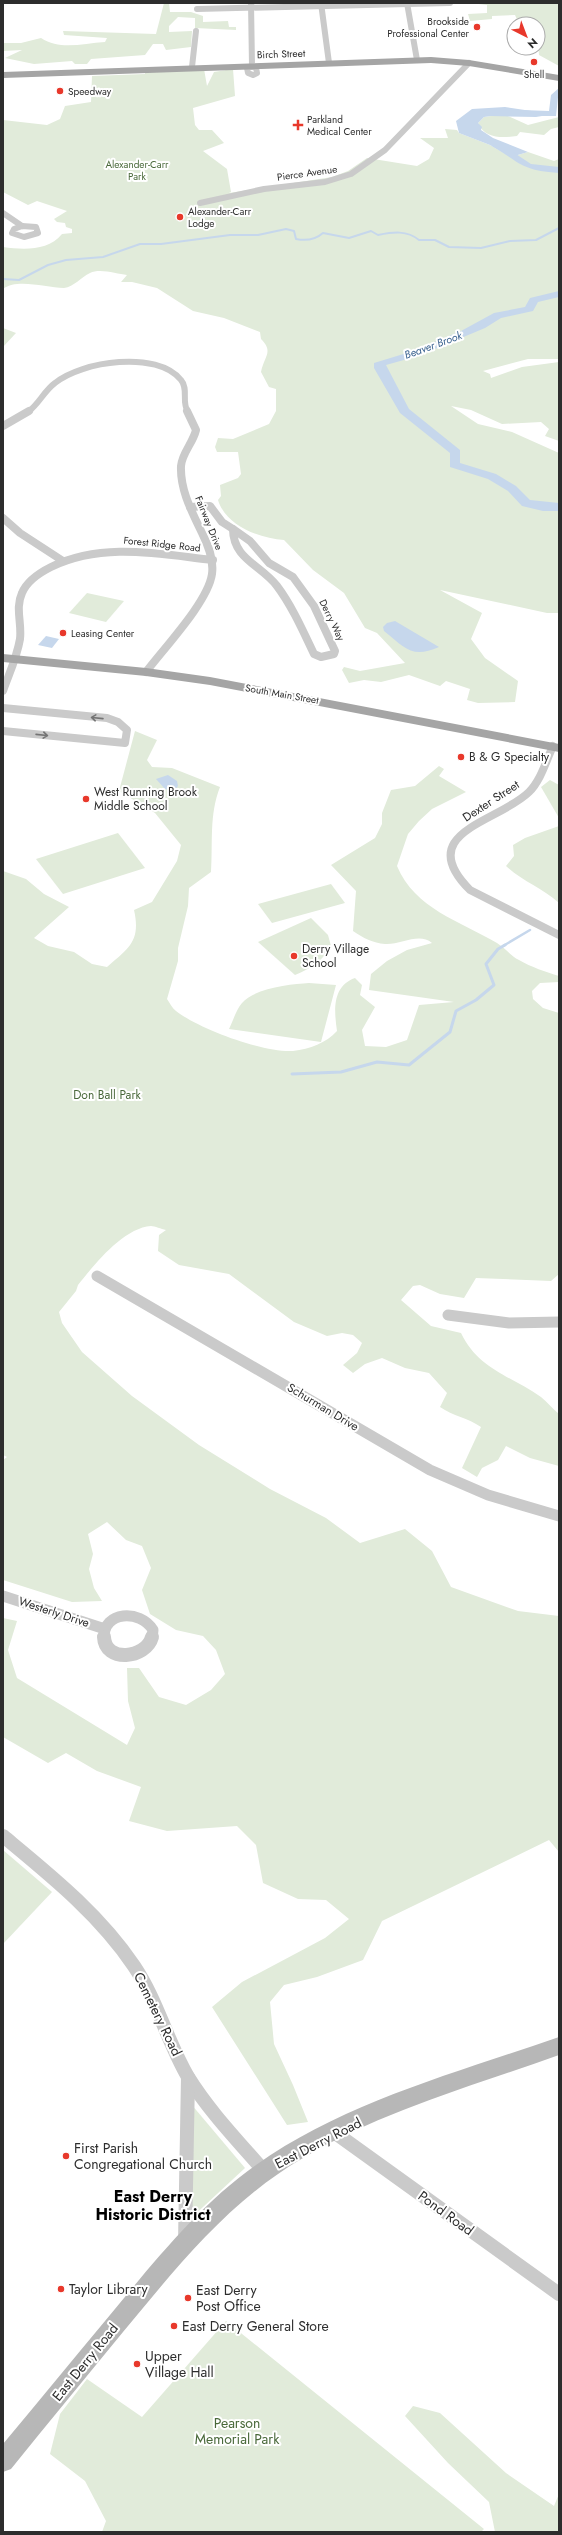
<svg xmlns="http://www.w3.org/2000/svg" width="562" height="2535" font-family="Jost,sans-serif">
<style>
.green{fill:#e1ebda}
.water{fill:#c6d7ec}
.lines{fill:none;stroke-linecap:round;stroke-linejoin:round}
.stream-far2{stroke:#c6d7ec;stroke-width:2}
.stream-far1{stroke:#c6d7ec;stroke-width:2.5}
.stream{stroke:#c6d7ec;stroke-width:3}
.river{fill:#c6d7ec;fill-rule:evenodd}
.street-far3{stroke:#cacaca;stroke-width:6}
.street-far2{stroke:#cacaca;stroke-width:8}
.street-far1{stroke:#cacaca;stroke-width:11}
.street{stroke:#cacaca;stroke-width:14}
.secondary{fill:#b7b7b7;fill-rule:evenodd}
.primary{fill:#a5a5a5;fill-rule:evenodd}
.oneway{stroke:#747474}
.poi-dot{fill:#e8382b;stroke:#fff;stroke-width:1.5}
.labels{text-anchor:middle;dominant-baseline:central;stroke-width:4;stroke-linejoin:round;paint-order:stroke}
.far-poi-label{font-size:10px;fill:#2d2d2d;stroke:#fff;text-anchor:start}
.far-street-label{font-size:10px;fill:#2d2d2d;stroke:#fff}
.far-park-label{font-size:10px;fill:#49693a;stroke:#fff}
.far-water-label{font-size:11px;font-style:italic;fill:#3a6290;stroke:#fff}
.poi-label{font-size:12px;fill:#2d2d2d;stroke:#fff;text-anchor:start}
.street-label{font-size:12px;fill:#2d2d2d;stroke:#fff}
.park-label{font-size:12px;fill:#49693a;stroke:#fff}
.near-street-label{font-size:14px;fill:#2d2d2d;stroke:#fff}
.near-poi-label{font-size:14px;fill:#2d2d2d;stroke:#fff;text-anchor:start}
.near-park-label{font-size:14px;fill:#49693a;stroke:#fff}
.near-neighbourhood-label{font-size:16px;font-weight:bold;fill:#000;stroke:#fff}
</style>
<rect width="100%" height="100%" fill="#fff"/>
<g class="green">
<path d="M164 3H169L170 12H191L203 16V22L228 21 229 27H236V30L195 28V18L178 17 169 26V32L192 31 191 47 166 50 163 44H153L145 55 91 59 87 64H75L72 61 34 64 5 58 22 50 3 51V43H21L41 38C61 51 83 43 105 42L107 38 64 35 63 31 156 34Z"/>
<path d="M470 3H559V66L539 55 538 44 541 35 538 34V24H519L515 15 492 16V19L470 21 468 14 487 13V5Z"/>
<path d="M204 69 207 86 214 72 233 69 235 96 193 108 195 125 199 130H212L224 143 203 151 227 169 231 192 229 193 332 177 348 171 367 158 417 166 429 159 434 148 420 138H448L445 129 457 130 459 133 490 145 511 157 528 152 554 161 559 159V359H528L483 371 490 374 491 378 522 367 559 362V441L545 436 549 429 541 422 502 424 471 410 451 406 478 424 512 432 559 453V613H547L440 590 482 613 471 639 485 658 518 681 515 702 478 703 467 700 470 689 446 681 440 686 409 675 381 682 364 680 349 683 342 670 344 667 360 671 405 663 377 633 365 628 344 593 313 570 284 540C259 538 226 526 218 500L221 496 220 485 238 478 241 474 238 452H217L215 447 218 438 233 439 269 424 276 411V389L269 387 261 372C264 356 274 352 261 339L260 332 224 318 193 311 157 288 132 282H121L127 275C117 274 100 268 90 273 81 277 74 287 64 288 46 288 18 278 3 289V247C24 250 48 251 62 234L72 233V229L66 227 65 223 57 222 54 219 67 211 37 201 28 205 3 192V120L47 125 60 119 65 106 91 102 92 76 145 74V71Z"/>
<path d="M491 116H508L528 125 559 117V127L551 129 544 135 520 132 517 136C502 138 485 139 478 123L484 117Z"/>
<path d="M3 328 16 333 3 347Z"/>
<path d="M87 593 124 601 106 622 69 613Z"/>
<path d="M135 731 157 740 147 760 152 767 172 768 220 787C209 815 213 843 211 872L189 888 188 906 178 948V961L167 999C170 1003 172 1008 176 1011 199 1029 264 1053 293 1051 310 1049 326 1043 337 1031 334 1011 332 986 355 978L362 985 360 995 375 1007 362 1030 365 1046 386 1047 407 1040 419 1005 454 1002 369 990 371 974 387 961 407 950 432 943C419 932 401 945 385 944 373 943 363 938 353 931L356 891 331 865 375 838 382 824V813L391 790 415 786 439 766 444 769 439 776 466 792 432 809 419 821 408 834 397 866C415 909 460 921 497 943 505 948 511 956 519 960 531 967 546 972 559 976V982L540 983 532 991 533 999 543 1008 559 1013V1274L551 1281 476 1278 464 1298 440 1294 420 1285 413 1286 401 1300 431 1326 461 1333C478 1369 511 1376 541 1397 547 1402 553 1409 559 1414V1466L530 1458 506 1446 498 1460 482 1468 477 1477 462 1468 481 1427C468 1418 453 1416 440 1407L447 1393 429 1373 405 1368 382 1358 365 1364 353 1373 343 1365 357 1353 362 1343 353 1335 342 1333 327 1336 294 1322 229 1274 179 1265 158 1251 159 1235 166 1230C161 1229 155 1226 151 1226 123 1228 94 1265 78 1285L76 1291 59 1312 62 1323 82 1352 132 1396 199 1445 270 1489 326 1518 360 1543 405 1529 432 1551 451 1587 518 1611 559 1616V1852L549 1840 382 1921 363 1960 317 1977 284 1985 270 2002 274 2044 293 2085 308 2122 287 2125 212 2007 242 1982 325 1938 349 1919 326 1900 298 1899 263 1883 256 1845 237 1826 167 1831 129 1821 141 1787 97 1771 66 1753 48 1763 3 1737V1618L17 1621 8 1650 17 1678 127 1745 135 1728 128 1701 127 1668H139L159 1697 186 1705 211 1690 225 1674 216 1650 203 1636 176 1630 150 1614 142 1590 151 1568 142 1546 126 1540 107 1522 88 1534 93 1554 89 1569 94 1588 102 1601 72 1602 3 1580V1460L7 1457 3 1455V871L26 879 44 894 69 907 34 938 48 946 74 952 92 964 107 967C129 948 141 941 134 910L152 902 177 861 181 845 155 813 119 791Z"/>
<path d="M550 780 559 785V818L541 787Z"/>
<path d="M559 826V903C542 888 522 881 506 866L514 856 513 845 525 838Z"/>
<path d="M118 833 145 868 63 894 36 859Z"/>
<path d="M331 884 345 903 272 923 258 904Z"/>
<path d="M311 918 328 935 331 946C322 962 311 968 295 975L258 942Z"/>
<path d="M309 983 336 985 321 1042 229 1029C233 1021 236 1010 242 1003 255 988 291 984 309 983Z"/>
<path d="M3 1850 52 1892 3 1944Z"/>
<path d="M191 2104 245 2168 189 2220Z"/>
<path d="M226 2321 484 2529 481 2532H102L106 2521 85 2481 50 2454 60 2414 87 2379 142 2417Z"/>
<path d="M413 2406 440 2413 506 2473 554 2506 559 2494V2532H495L489 2502 448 2463 405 2416Z"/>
</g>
<g class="water">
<path d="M505 107 545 113 542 116 536 117 491 116 484 117 478 123 482 127 481 130 493 138 528 152 511 157 490 145 459 133 456 121 472 109Z"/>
<path d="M395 621 439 647C412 659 405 648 384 631L383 627 387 623Z"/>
<path d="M46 636 59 639 52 648 38 645Z"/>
<path d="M168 775 177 781 178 786 174 791 165 789 156 779Z"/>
</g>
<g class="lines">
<path class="stream-far2" d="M3 279 19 280 48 265 66 260 103 257 140 244H161L230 235H258L286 229 294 231 296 239C306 241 315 240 323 233L349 238 371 231 378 235C393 232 407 230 419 240H435L449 247 481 248 510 241 536 240 559 228"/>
<path class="stream-far1" d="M503 946 530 930"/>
<path class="stream" d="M292 1074 341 1072 377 1062 409 1065 450 1032 456 1011 476 1000 494 985 486 964 498 949 505 945"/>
<g class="river">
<path d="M559 88 556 116H522L517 113 522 110 549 111 551 95Z"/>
<path d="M492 142H498L531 164 559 167V173C521 170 522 164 492 146Z"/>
<path d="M559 291V297L538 302 533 311 501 318 485 328 418 356 386 365 409 409 460 450V463L496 474 516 486 530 500 559 503V511H543L522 506 508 491 488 479 450 467V453L400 413 374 368V363L410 352 461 331 494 313 525 307 530 298Z"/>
</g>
<g class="street-far3">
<path d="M251 3 252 66"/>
<path d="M321 3 329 63"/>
<path d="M407 3 417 60"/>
<path d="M197 9 450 3"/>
<path d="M252 66 256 68 257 73 253 75 248 73 247 68Z"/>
<path d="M192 67 196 31"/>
<path d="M200 203 264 189 325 182 351 174 385 150 469 63"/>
<path d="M3 213 22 226"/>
<path d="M22 226 36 227 38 233 24 237 12 233 14 229Z"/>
<path d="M28 412C39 404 44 391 55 383 82 361 157 350 181 380 189 389 181 402 188 412"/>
</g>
<g class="street-far2">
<path d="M3 426 29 411"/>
<path d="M190 507 210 506 222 522 233 529"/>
<path d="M3 518 20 533 63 561"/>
<path d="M233 529 250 541 269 563 293 577 314 606 335 651 334 654 321 657 314 654C303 631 292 606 277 586 261 565 233 559 233 529Z"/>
<path d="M146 672C164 648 208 602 212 574 214 559 208 545 202 533 192 512 180 490 181 466 182 453 193 443 196 430L187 411"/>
<path d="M3 691C9 674 17 657 20 639 22 623 15 608 22 593 27 581 39 573 51 567 103 542 158 554 213 560"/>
<path d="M3 708 107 718 118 722 127 730 125 743 3 731"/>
<path d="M553 746C546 761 541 780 529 792 499 822 412 832 470 890L559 935"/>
</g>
<g class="street-far1">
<path d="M97 1276 430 1470 488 1495 559 1516"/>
<path d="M448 1315 509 1323 559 1322"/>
<path d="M3 1596 105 1629"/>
<path d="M104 1638C103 1611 140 1609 153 1630L152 1638"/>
</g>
<g class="street">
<path d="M104 1637C105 1663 146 1659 152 1637"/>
<path d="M3 1836C50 1875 99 1914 134 1966 157 2000 167 2041 188 2077 209 2111 238 2141 264 2171"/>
<path d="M334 2132 559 2294"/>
<path d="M185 2242 188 2077"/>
</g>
<path class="secondary" d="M559 2037V2055C473 2086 382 2111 303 2158 229 2201 177 2267 123 2332 86 2377 48 2423 11 2469L3 2472V2444C39 2401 74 2358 110 2315 154 2262 198 2206 256 2165 345 2102 456 2073 559 2037Z"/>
<g class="primary">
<path d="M431 57 469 60 559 75V81L469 66 431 63 3 78V72Z"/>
<path d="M3 654 146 668 210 677 559 744V752L210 685 146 676 3 662Z"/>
</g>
</g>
<defs><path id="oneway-shaft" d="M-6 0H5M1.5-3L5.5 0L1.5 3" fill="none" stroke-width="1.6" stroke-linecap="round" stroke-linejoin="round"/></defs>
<g class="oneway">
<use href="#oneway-shaft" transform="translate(97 718) rotate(-174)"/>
<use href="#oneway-shaft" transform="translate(42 735) rotate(6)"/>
</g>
<g class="poi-dot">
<circle cx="477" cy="27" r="4"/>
<circle cx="534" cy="62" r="4"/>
<circle cx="60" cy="91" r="4"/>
<path d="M296 119h4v4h4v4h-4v4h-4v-4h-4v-4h4z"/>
<circle cx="180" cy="217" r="4"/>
<circle cx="63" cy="633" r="4"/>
<circle cx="461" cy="757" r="4"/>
<circle cx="86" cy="799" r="4"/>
<circle cx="294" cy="956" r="4"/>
<circle cx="66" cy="2156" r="4"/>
<circle cx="61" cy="2289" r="4"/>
<circle cx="188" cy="2298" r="4"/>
<circle cx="174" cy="2326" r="4"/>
<circle cx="137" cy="2364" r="4"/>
</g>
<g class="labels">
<g class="far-poi-label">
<text x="469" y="21" text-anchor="end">Brookside<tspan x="469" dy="12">Professional Center</tspan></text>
<text x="534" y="74" text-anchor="middle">Shell</text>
<text x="68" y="91">Speedway</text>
<text x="307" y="119">Parkland<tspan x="307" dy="12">Medical Center</tspan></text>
<text x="188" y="211">Alexander-Carr<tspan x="188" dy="12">Lodge</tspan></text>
<text x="71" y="633">Leasing Center</text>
</g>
<g class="far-street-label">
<text transform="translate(281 54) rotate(-2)">Birch Street</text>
<text transform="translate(307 173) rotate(-8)">Pierce Avenue</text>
<text transform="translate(209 523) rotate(68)">Fairway Drive</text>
<text transform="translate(162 544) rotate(6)">Forest Ridge Road</text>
<text transform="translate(332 620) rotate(64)">Derry Way</text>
<text transform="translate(282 694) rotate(10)">South Main Street</text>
</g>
<g class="far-park-label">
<text x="137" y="164">Alexander-Carr<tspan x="137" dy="12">Park</tspan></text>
</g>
<g class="far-water-label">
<text transform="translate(433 345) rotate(-20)">Beaver Brook</text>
</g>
<g class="poi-label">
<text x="469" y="757">B &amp; G Specialty</text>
<text x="94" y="792">West Running Brook<tspan x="94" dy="14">Middle School</tspan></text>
<text x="302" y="949">Derry Village<tspan x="302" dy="14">School</tspan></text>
</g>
<g class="street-label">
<text transform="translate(491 801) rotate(-33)">Dexter Street</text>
<text transform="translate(323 1407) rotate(31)">Schurman Drive</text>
<text transform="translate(54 1612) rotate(18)">Westerly Drive</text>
</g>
<g class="park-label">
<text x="107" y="1095">Don Ball Park</text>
</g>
<g class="near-street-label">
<text transform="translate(158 2014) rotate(64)">Cemetery Road</text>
<text transform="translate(318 2143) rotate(-27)">East Derry Road</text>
<text transform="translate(446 2213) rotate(36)">Pond Road</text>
<text transform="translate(85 2362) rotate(-51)">East Derry Road</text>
</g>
<g class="near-poi-label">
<text x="74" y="2148">First Parish<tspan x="74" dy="16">Congregational Church</tspan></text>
<text x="69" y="2289">Taylor Library</text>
<text x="196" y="2290">East Derry<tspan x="196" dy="16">Post Office</tspan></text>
<text x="182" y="2326">East Derry General Store</text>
<text x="145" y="2356">Upper<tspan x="145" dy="16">Village Hall</tspan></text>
</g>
<g class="near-park-label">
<text x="237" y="2423">Pearson<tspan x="237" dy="16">Memorial Park</tspan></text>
</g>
<g class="near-neighbourhood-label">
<text x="153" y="2196">East Derry<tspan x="153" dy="18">Historic District</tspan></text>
</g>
</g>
<rect width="562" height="2535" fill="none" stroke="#2d2d2d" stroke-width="8"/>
<g transform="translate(526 36) rotate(138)"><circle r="19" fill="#ffffff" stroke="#ababab"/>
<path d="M0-3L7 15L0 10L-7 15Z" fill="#e8382b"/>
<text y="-6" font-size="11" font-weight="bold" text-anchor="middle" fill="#2d2d2d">N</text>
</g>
</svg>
